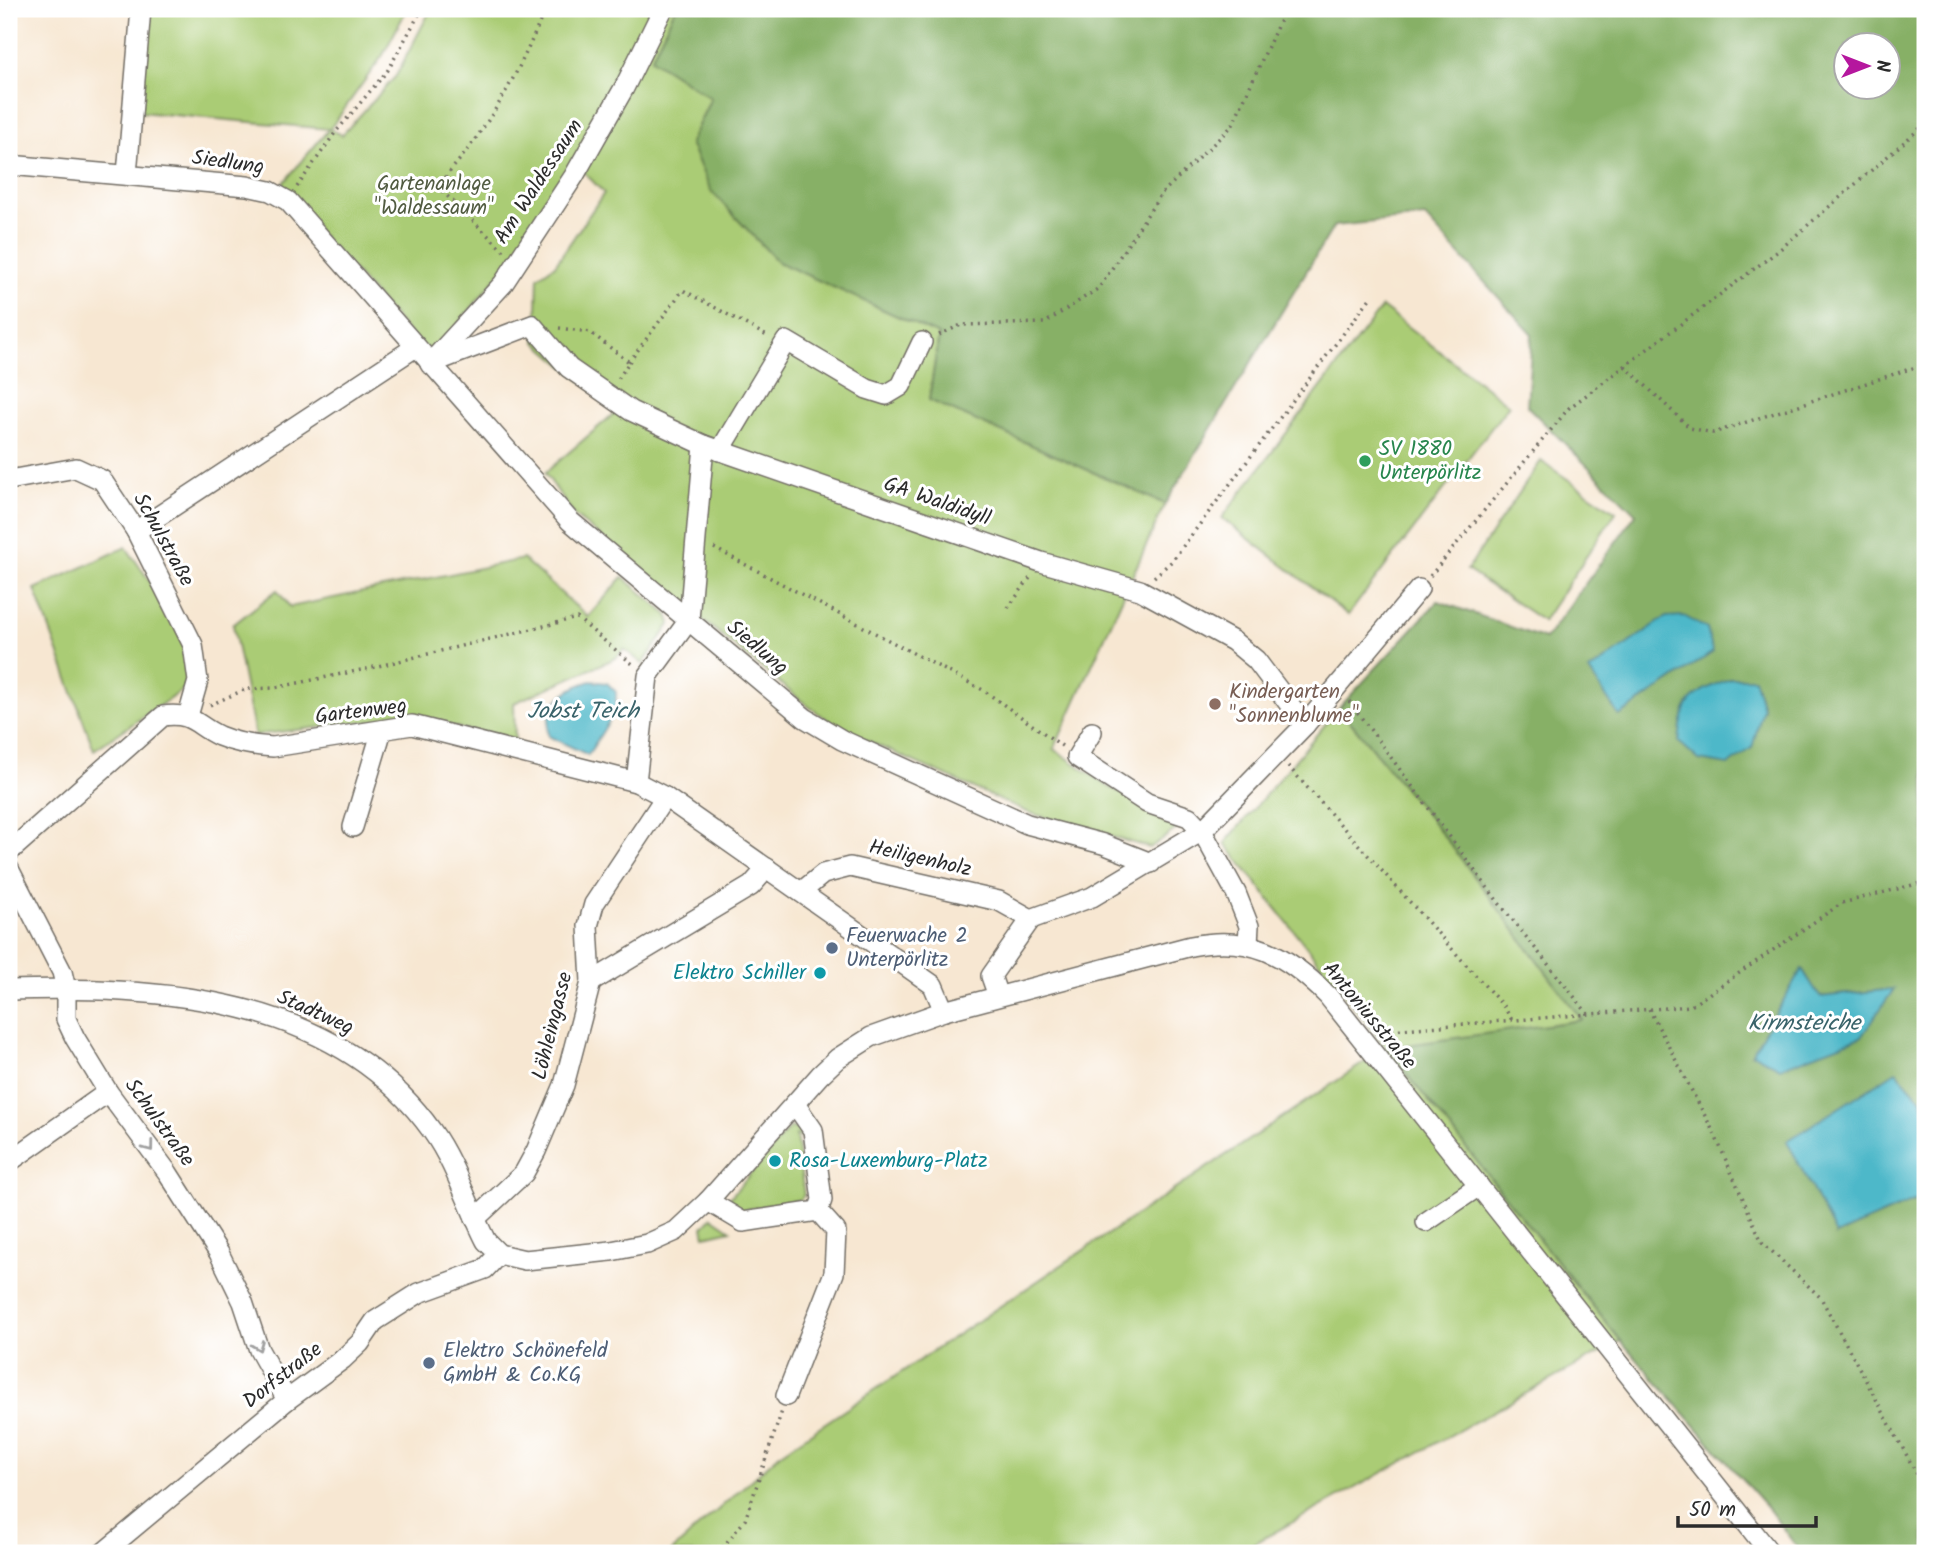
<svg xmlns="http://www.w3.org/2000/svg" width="1934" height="1562" font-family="Kalam,sans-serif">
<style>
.green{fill:#aacc75;stroke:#6a7c50;stroke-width:2}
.forest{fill:#87b066;stroke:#596e48;stroke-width:2;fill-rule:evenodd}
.water{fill:#4db8c9;stroke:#3c727a;stroke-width:2}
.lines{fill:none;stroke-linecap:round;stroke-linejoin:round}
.minor-casing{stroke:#726d65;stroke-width:22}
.path{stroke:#726d65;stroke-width:3.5;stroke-dasharray:2 5;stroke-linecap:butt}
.minor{stroke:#fff;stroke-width:19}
.oneway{stroke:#a0a0a0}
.leisure-dot{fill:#2e9e5b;stroke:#fff;stroke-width:2.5}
.education-dot{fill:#8d6e63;stroke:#fff;stroke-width:2.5}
.service-dot{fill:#5c6f8a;stroke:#fff;stroke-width:2.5}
.culture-dot{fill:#0f9aa8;stroke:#fff;stroke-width:2.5}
.labels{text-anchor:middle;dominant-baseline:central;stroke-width:6;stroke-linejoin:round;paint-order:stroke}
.street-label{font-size:21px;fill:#2b2b2b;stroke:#fff}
.park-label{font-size:21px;fill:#515b41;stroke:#fff}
.leisure-label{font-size:21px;fill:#27864d;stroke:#fff;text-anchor:start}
.education-label{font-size:21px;fill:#785e54;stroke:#fff;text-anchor:start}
.service-label{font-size:21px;fill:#4e5e75;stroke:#fff;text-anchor:start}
.culture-label{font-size:21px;fill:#0d838f;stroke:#fff;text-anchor:end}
.water-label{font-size:23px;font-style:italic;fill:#39636a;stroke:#fff}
</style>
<rect width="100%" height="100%" fill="#fff"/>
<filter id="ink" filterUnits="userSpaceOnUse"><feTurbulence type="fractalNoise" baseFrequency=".0143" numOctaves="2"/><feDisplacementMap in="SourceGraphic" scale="14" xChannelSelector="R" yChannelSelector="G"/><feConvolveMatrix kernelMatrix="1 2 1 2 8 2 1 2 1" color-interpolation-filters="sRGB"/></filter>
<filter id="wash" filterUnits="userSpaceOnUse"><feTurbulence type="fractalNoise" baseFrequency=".00686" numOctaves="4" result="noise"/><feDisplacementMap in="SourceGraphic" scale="28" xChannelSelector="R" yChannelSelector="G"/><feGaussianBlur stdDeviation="1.57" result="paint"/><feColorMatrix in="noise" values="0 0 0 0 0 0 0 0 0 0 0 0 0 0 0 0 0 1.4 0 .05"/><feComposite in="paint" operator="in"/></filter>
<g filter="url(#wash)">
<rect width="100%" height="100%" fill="#f7e7d2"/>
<g class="green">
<path d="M148 9H407L383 55 330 129 342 135 396 76 431 9H675L651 59 711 98 690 143 711 191 778 262 939 335 929 400 1165 504 1054 749 1109 787 1185 823 1150 848 1027 812 843 730 808 706 574 515 545 473 617 411 536 342 538 277 555 265 604 193 583 171 431 358 279 188 329 129 140 112Z"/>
<path d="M1382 307 1509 405 1348 615 1222 518Z"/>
<path d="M1541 461 1616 512 1543 621 1467 570Z"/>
<path d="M126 547C151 585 200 640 184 689L94 750 35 589Z"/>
<path d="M523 559 588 617 623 577 668 615 671 623 643 664 624 649 616 658 514 703 515 743 415 716 255 735 233 625 277 590 290 607Z"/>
<path d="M1339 708 1441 832 1582 1020 1387 1049 1621 1341 1237 1553H670L782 1452 1386 1048 1225 843Z"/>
<path d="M790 1127 807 1133 809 1141 796 1135 804 1195 800 1200 737 1211 727 1201Z"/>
<path d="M712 1217 731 1230 705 1236 703 1227Z"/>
</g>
<path class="forest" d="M675 9H1925V1111L1921 1099 1836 1235 1925 1196V1553H1801L1770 1511 1621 1341 1386 1048 1582 1020 1441 832 1339 708 1438 601 1545 639 1636 514 1527 406 1532 334 1425 217 1334 226 1165 504 929 400 939 335 778 262 711 191 690 143 711 98 651 59ZM1846 46H1888V88H1846ZM1731 678 1754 679 1763 708ZM1803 970 1819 997 1894 989 1752 1053Z"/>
<g class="water">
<path d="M1684 616 1707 629 1713 652 1619 716 1589 671 1666 617Z"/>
<path d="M1731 678H1754L1763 708 1752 748 1728 765 1699 760 1679 742C1683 698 1691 694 1731 678Z"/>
<path d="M591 681 607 683 616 692V710L588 755 548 736C545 705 564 689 591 681Z"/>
<path d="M1802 969 1820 997 1894 989 1861 1037 1780 1068 1752 1053Z"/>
<path d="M1896 1071 1921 1099 1925 1111V1196L1836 1235 1787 1141Z"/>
</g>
</g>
<g filter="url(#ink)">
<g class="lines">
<defs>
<g id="minor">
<path d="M9 165 247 186 270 191 288 201 570 521 805 718 842 740 1027 824 1103 844 1151 863"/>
<path d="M127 174 141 9"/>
<path d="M433 360 503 284 574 176 624 88 663 9"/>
<path d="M430 364 532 325 569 368 631 411 704 445 1041 562 1140 590 1233 641 1256 660 1305 725"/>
<path d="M720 451 786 341 867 389 886 395 901 386 922 342"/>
<path d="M9 480 76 468 102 480 136 531 193 645 198 681 188 716"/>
<path d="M136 531 414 348"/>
<path d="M1092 732 1077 757 1147 803 1189 817 1202 831 1236 893 1249 926 1248 943"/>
<path d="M636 782 648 676 689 620 704 445"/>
<path d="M353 827 382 730"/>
<path d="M9 852 163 716C193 712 195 725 219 736 236 743 255 746 273 747L412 725 636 782 665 797 933 985 944 1011"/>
<path d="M9 869 62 972 66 989V1019L75 1038 108 1092 168 1173 219 1253 243 1302 259 1350 287 1400"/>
<path d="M801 892 823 874 850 867 999 901 1031 919 1092 897 1202 831 1305 725 1419 589"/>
<path d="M591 982 751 886 767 868"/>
<path d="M9 990C160 986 336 996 432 1131 455 1163 468 1206 486 1241L499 1254 525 1260 611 1251 647 1244 676 1231 708 1201 820 1075 838 1058 871 1037 944 1011 1191 946C1251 934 1286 954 1328 996L1770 1553"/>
<path d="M998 996 991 976 1031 919"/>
<path d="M795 1104 813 1130 822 1200 818 1211"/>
<path d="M9 1162 108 1092"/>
<path d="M708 1201 743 1222 818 1211"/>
<path d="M475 1219 524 1173 536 1151 564 1085 591 982 588 926 594 904 665 797"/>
<path d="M1426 1222 1479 1186"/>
<path d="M786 1396 834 1273 836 1231 818 1211"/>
<path d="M103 1553 287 1400 343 1359 360 1343 375 1321 419 1293 485 1269 499 1254"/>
</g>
</defs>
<use href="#minor" class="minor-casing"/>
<g class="path">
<path d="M297 187 335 133 388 70 422 9"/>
<path d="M504 251 437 186C485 134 519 75 545 9"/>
<path d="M559 328 590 332 629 362 617 381"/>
<path d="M939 335 961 325 1045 323 1099 288 1161 194 1232 126 1285 9"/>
<path d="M629 362 683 290 767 336"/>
<path d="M1625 366 1690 428 1713 433 1925 364"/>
<path d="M714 548 983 690 1062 746"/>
<path d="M1430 576 1569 408 1778 251 1925 124"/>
<path d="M1154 577 1172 561 1371 297"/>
<path d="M1008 608 1030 578"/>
<path d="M1349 701 1499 903 1588 1014"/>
<path d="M210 705 246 689 274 688 366 669 577 618 635 666"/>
<path d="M1288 766 1504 1007 1512 1020"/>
<path d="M1649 1009 1714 1133 1762 1242 1821 1298 1925 1489"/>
<path d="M1378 1031 1691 1006 1842 903 1925 882"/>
<path d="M718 1553 745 1520 782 1411"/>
<path d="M1904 1553 1925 1545"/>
</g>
<use href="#minor" class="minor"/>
</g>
<defs><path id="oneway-chevron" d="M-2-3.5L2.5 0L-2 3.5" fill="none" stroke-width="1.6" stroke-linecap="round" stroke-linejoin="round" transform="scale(1.75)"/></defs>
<g class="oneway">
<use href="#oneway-chevron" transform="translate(149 1147) rotate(53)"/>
<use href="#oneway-chevron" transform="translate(258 1346) rotate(69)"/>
</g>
</g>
<circle class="leisure-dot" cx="1365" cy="461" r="7"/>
<circle class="education-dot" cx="1215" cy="704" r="7"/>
<g class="service-dot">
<circle cx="832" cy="948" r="7"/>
<circle cx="429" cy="1363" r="7"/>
</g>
<g class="culture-dot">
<circle cx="820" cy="973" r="7"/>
<circle cx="775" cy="1161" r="7"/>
</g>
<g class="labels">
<g class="street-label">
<text transform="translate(228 163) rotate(8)">Siedlung</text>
<text transform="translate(539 182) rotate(-57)">Am Waldessaum</text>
<text transform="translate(937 502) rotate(19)">GA Waldidyll</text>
<text transform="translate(163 540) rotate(61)">Schulstraße</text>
<text transform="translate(757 648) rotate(40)">Siedlung</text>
<text transform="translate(361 712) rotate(-7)">Gartenweg</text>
<text transform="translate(920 859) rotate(13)">Heiligenholz</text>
<text transform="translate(315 1013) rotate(24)">Stadtweg</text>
<text transform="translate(1369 1016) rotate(50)">Antoniusstraße</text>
<text transform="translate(553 1026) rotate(-76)">Löhleingasse</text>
<text transform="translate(159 1123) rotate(54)">Schulstraße</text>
<text transform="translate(283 1376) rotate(-38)">Dorfstraße</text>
</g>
<g class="park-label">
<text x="434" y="184">Gartenanlage<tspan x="434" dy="24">"Waldessaum"</tspan></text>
</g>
<g class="leisure-label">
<text x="1379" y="449">SV 1880<tspan x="1379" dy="24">Unterpörlitz</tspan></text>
</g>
<g class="education-label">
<text x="1229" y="692">Kindergarten<tspan x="1229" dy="24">"Sonnenblume"</tspan></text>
</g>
<g class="service-label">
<text x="846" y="936">Feuerwache 2<tspan x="846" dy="24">Unterpörlitz</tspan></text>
<text x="443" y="1351">Elektro Schönefeld<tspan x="443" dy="24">GmbH &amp; Co.KG</tspan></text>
</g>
<g class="culture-label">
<text x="806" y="973">Elektro Schiller</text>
<text x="789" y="1161" text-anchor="start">Rosa-Luxemburg-Platz</text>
</g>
<g class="water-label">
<text x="583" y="712">Jobst Teich</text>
<text x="1804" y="1024">Kirmsteiche</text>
</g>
</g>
<rect width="1934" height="1562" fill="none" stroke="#fff" stroke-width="35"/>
<g transform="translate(1867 66) rotate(90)"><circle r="33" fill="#ffffff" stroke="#aaaaaa" stroke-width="2"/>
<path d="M0-5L12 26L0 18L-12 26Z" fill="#b5179e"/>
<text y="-10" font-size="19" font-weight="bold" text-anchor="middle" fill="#2b2b2b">N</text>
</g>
<path d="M1678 1516v10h138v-10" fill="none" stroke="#2b2b2b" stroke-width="3.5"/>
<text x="1689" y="1516" font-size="21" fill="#2b2b2b" stroke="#ffffff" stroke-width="5" paint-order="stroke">50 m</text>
</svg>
